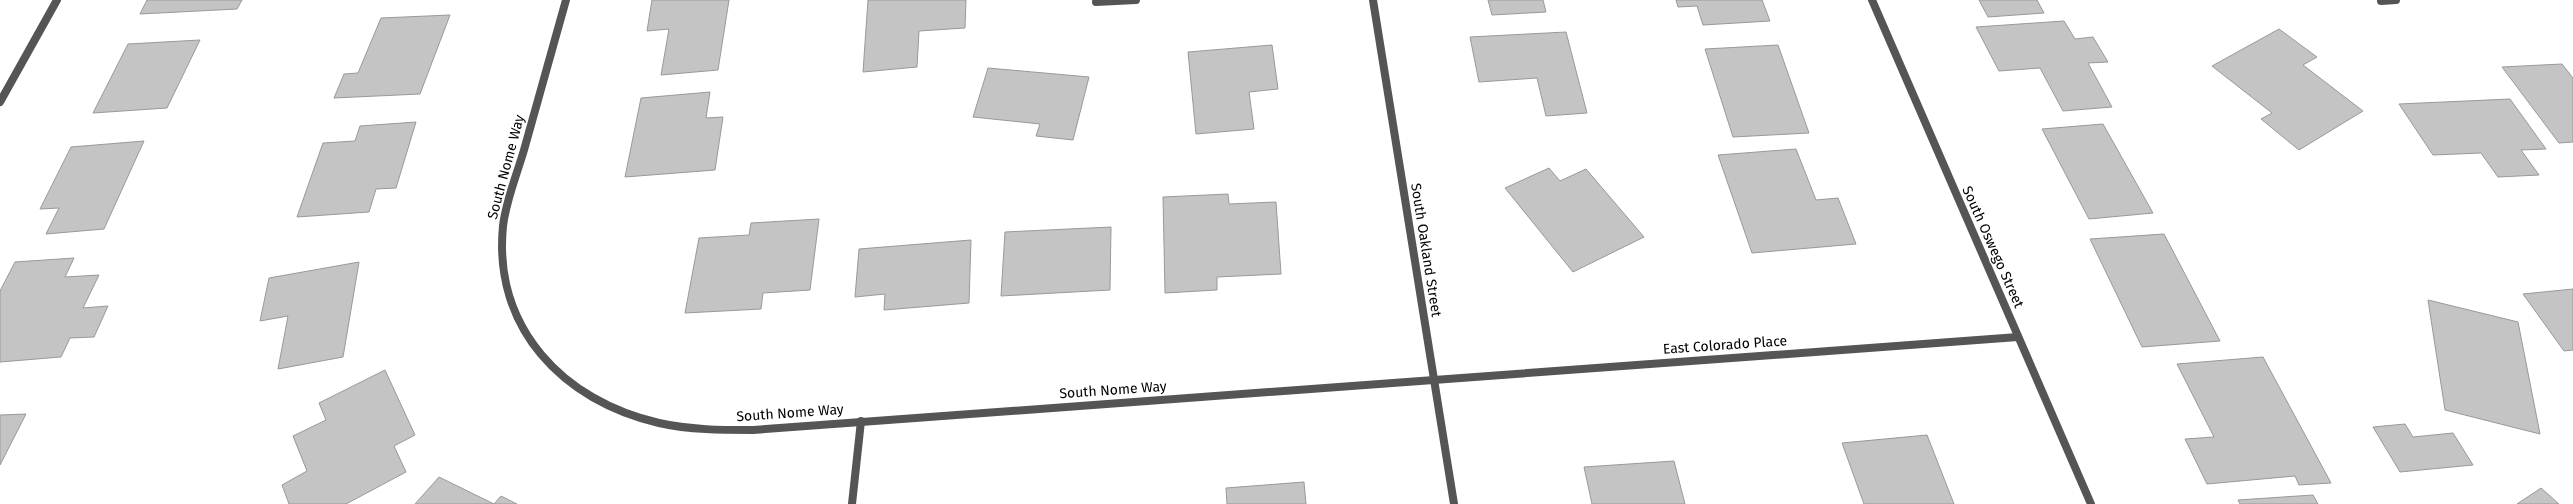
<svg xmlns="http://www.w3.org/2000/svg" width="2573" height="504" font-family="'Fira Sans',sans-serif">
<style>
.building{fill:#c4c4c4;stroke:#999}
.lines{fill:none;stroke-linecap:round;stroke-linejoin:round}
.street{stroke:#555;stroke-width:8}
.labels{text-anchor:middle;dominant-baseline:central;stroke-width:3;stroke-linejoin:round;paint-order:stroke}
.street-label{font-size:14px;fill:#000;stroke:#fff}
</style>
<rect width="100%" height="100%" fill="#fff"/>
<g class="building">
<path d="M147 0H242L237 9 140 14Z"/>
<path d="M652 0H729L718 70 661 75 669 29 647 31Z"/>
<path d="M868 0H966L965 28 919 31 917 67 863 72Z"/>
<path d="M1488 0H1543L1546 12 1492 15Z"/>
<path d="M1676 0H1762L1770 21 1703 25 1697 6 1678 7Z"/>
<path d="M1979 0H2037L2044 13 1988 17Z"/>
<path d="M450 15 420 94 334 98 344 74 358 73 381 18Z"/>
<path d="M2064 21 2075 39 2093 37 2108 62 2088 63 2112 107 2063 111 2040 68 1999 71 1976 27Z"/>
<path d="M2279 29 2317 57 2303 65 2363 111 2299 150 2261 119 2272 113 2212 66Z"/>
<path d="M1566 32 1587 113 1546 116 1537 78 1479 82 1470 37Z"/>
<path d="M200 40 167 108 93 113 128 44Z"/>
<path d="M1272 45 1278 89 1249 92 1254 129 1196 134 1188 52Z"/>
<path d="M1778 45 1809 133 1733 137 1705 49Z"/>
<path d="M2562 64 2573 78V142L2559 143 2502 67Z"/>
<path d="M988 68 1089 77 1073 140 1036 136 1040 124 973 117Z"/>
<path d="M710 92 706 118 723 117 715 170 625 177 641 98Z"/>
<path d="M2510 99 2546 149 2521 150 2539 175 2498 177 2481 153 2433 155 2399 104Z"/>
<path d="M416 122 396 188 376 189 369 212 297 217 323 143 355 141 360 126Z"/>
<path d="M2103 124 2153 213 2089 219 2042 129Z"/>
<path d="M144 141 104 229 46 234 59 208 40 209 71 147Z"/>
<path d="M1796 149 1816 200 1838 198 1856 244 1752 253 1718 155Z"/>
<path d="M1549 168 1560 181 1586 169 1644 237 1573 272 1505 188Z"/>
<path d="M1228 194 1229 204 1276 202 1281 274 1217 277V290L1165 293 1163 197Z"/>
<path d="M819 219 810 290 763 293 761 309 685 313 699 238 749 235 751 223Z"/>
<path d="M1111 227 1110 290 1001 296 1005 232Z"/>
<path d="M2164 234 2220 341 2142 347 2090 239Z"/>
<path d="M971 240 969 303 884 310 885 294 855 297 859 249Z"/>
<path d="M74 258 65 277 99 275 83 308 108 306 94 337 70 338 61 357 0 362V291L15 262Z"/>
<path d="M359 262 343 357 278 369 288 316 260 321 269 278Z"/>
<path d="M2573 289V350L2564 351 2523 294Z"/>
<path d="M2428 300 2518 322 2540 434 2445 410Z"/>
<path d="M2263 357 2331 483 2299 485 2295 476 2207 484 2185 439 2214 437 2177 364Z"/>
<path d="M385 370 415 435 394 446 406 472 346 504H289L282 485 307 471 293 436 326 420 319 403Z"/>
<path d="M26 414 0 465V415Z"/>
<path d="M2405 424 2413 437 2453 433 2473 465 2400 472 2373 427Z"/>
<path d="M1927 435 1954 504H1864L1842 443Z"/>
<path d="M1674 461 1685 504H1592L1584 467Z"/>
<path d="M439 477 494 504H415Z"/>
<path d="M1304 482 1306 504H1227L1226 488Z"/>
<path d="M2541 488 2559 504H2517Z"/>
<path d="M2313 495 2318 504H2240L2238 500Z"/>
<path d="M501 496 517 504H494Z"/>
</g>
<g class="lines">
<g class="street">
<path d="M566 0C552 50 538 100 524 150 517 174 506 200 503 226 493 328 563 401 659 423 690 430 722 430 753 430L2018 337"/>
<path d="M1373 0 1454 504"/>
<path d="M1872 0 2091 504"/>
<path d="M2381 1 2396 0"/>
<path d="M1096 2 1136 0"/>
<path d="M0 102 57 0"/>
<path d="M852 504 861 421"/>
</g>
</g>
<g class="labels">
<g class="street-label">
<text transform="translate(506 167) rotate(-75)">South Nome Way</text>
<text transform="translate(1993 247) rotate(66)">South Oswego Street</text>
<text transform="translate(1426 250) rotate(81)">South Oakland Street</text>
<text transform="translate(1725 345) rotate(-4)">East Colorado Place</text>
<text transform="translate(1113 390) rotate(-4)">South Nome Way</text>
<text transform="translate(790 413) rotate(-4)">South Nome Way</text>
</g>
</g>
</svg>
